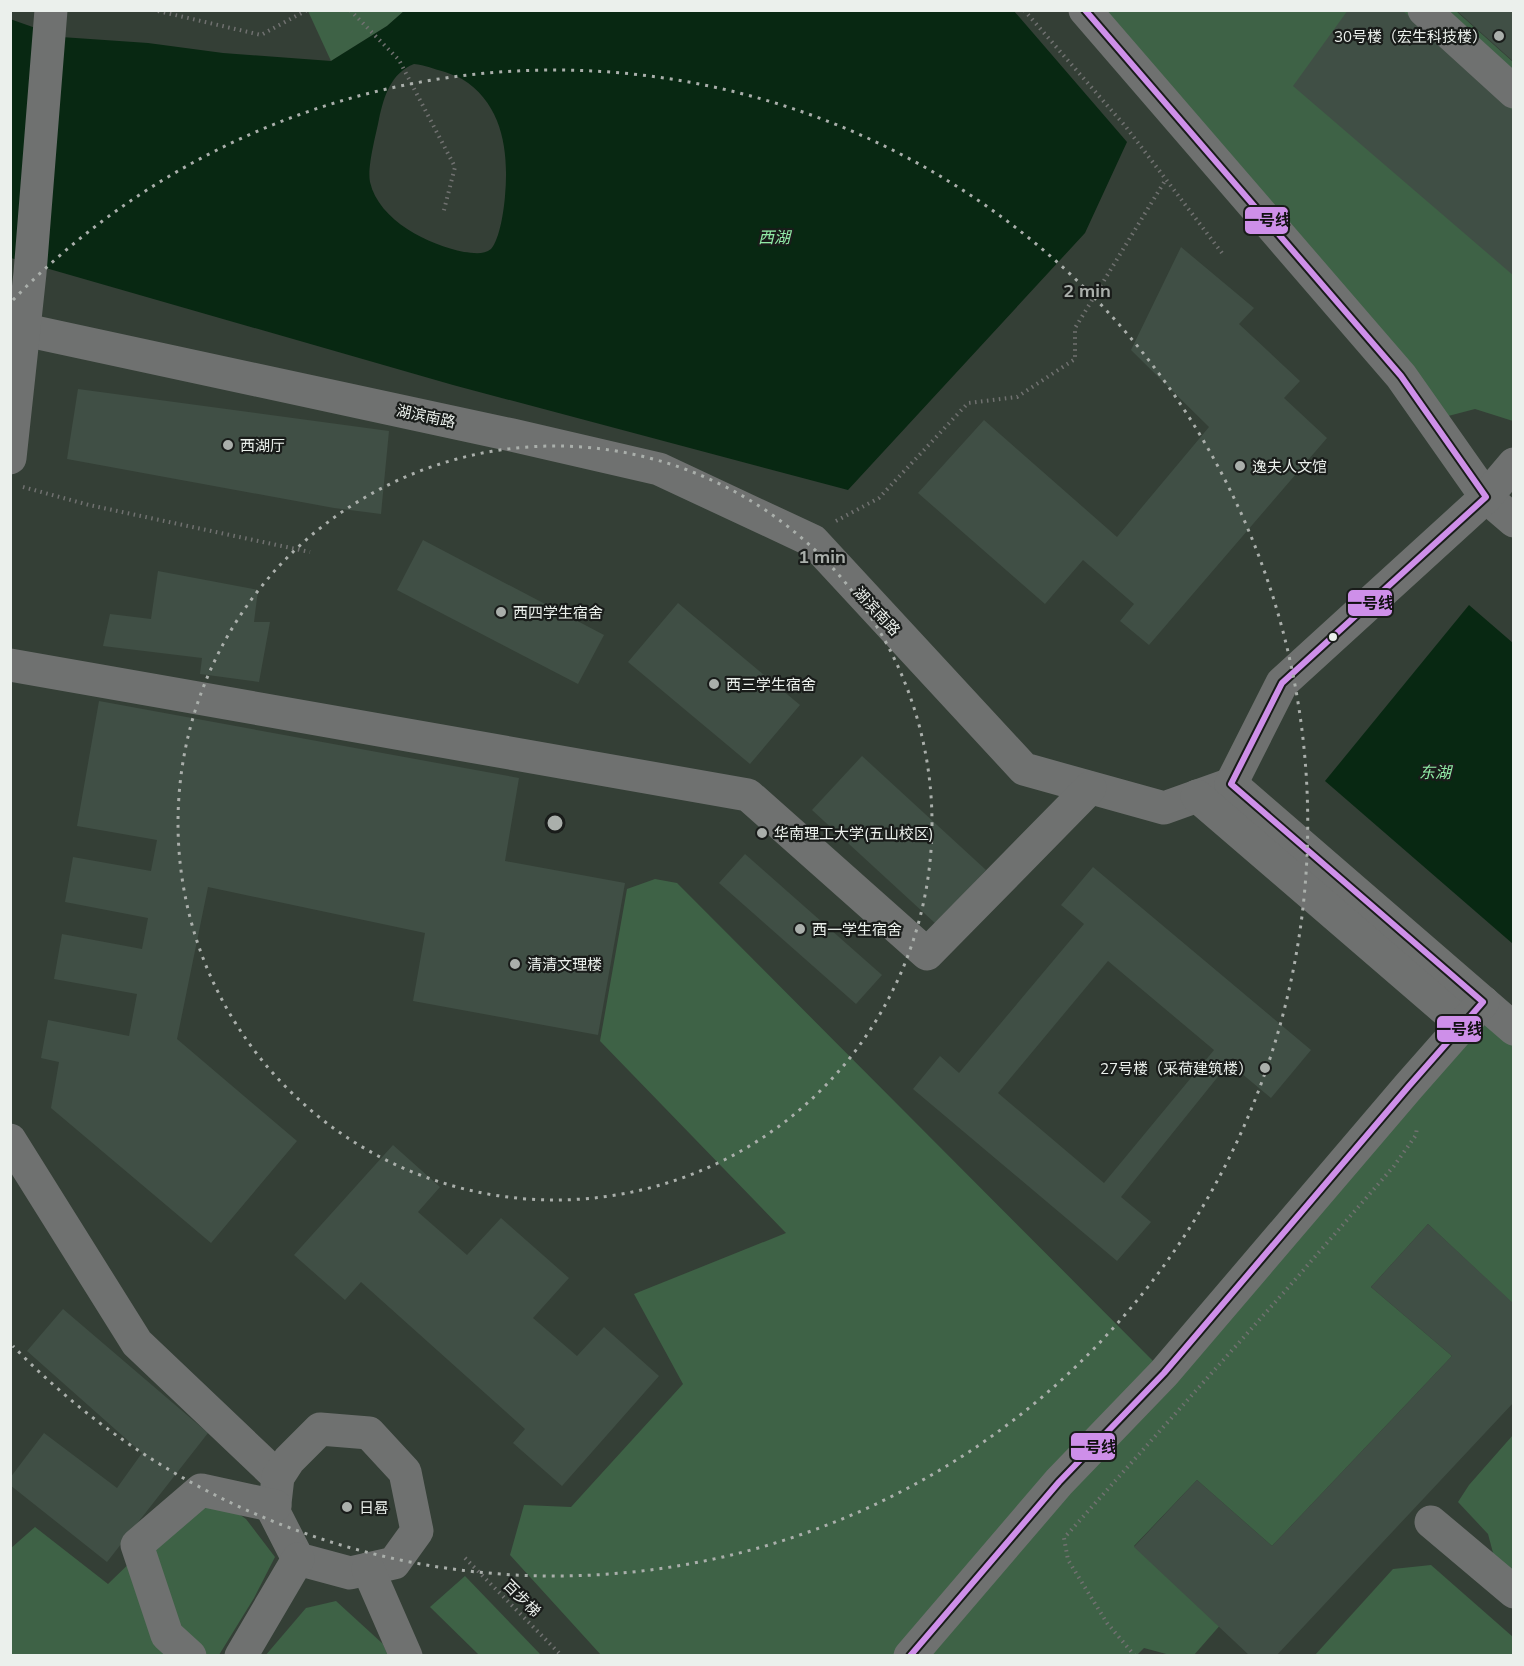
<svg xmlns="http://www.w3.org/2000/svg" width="1524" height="1666" font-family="Mulish,'Noto Sans SC',sans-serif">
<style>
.built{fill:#343f36}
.green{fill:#3e6246}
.water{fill:#082812;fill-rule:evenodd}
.building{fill:#404f45;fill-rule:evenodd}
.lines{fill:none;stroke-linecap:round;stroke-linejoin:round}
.path{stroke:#707170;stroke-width:4;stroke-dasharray:1.5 4.5;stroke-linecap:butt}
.minor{stroke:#6f7170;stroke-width:33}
.bus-1-casing{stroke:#191c1a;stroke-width:10}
.bus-1{stroke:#ce8fe9;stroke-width:6}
.ring{fill:none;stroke:#aaafab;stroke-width:3;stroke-dasharray:3 6}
.poi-dot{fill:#aaafab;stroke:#191c1a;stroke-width:2}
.bus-dot{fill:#ebf0ec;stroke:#191c1a;stroke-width:2}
.labels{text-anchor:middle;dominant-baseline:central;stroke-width:4.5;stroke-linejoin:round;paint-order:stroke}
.poi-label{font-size:15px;fill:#ebf0ec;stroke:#191c1a;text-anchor:start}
.street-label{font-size:15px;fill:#ebf0ec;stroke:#191c1a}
.water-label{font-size:16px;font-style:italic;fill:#91eaa6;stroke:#191c1a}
.centre{fill:#aaafab;stroke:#191c1a;stroke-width:3}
.ring-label{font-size:18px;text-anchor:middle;font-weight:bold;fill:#aaafab;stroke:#191c1a;stroke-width:4.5;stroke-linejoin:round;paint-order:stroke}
.line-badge{stroke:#191c1a;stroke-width:2}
.pale-badge-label{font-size:16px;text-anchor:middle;font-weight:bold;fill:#111}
</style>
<rect width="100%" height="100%" fill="#303531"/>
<rect class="built" x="11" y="11" width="1502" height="1644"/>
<g class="green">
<path d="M308 11H404L387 26 331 61Z"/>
<path d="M1085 11H1456L1513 62V421L1475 409 1433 420Z"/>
<path d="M655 879 677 883 1164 1372 1483 1002 1513 1029V1304L1428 1224 1371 1287 1452 1356 1272 1546 1197 1480 1134 1546 1222 1623 1194 1655H1170L1144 1648 1136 1656 601 1655 510 1555 524 1505 571 1507 683 1384 634 1294 786 1233 600 1041 627 889Z"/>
<path d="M1513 1435V1580L1496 1564 1488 1534 1458 1502 1469 1485Z"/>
<path d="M222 1502 246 1519 275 1557 254 1598 219 1655 11 1656 10 1549 35 1527 108 1584 176 1518Z"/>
<path d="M1431 1565 1513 1637V1655H1315L1393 1569Z"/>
<path d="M465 1576 541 1655H479L430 1607Z"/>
<path d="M336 1601 383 1644 388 1656H265L306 1608Z"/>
</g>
<g class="water">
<path d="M404 11H1014L1127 142 1085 233 848 490 453 385 11 258 10 19 61 37 148 43 223 53 331 61 387 26ZM414 64C425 65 434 69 445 72 450 74 457 76 462 79 503 104 509 152 505 196 504 209 500 239 491 249 484 255 473 253 464 252 429 245 379 221 370 182 367 167 376 135 379 119 384 96 391 73 414 64Z"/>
<path d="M1469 605 1513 643V944L1325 781Z"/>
</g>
<g class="building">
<path d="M1348 10H1402L1514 112V276L1293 86Z"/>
<path d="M1456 10H1514V62Z"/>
<path d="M1181 247 1254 308 1239 324 1300 381 1284 398 1327 438 1149 645 1120 621 1134 604 1083 560 1045 604 918 493 984 420 1117 537 1209 427 1131 350Z"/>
<path d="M78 389 389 431 381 514 334 508 67 459Z"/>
<path d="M423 540 604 635 578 684 397 590Z"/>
<path d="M158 571 258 590 254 622H270L259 682 200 674 202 658 103 646 110 614 151 619Z"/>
<path d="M678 603 800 705 750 764 628 662Z"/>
<path d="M99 701 519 778 505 861 625 883 598 1035 413 1001 425 933 208 887 177 1039 297 1141 211 1243 51 1108 59 1062 41 1058 48 1020 129 1036 137 994 54 979 62 934 142 949 148 918 65 902 73 857 151 871 157 840 77 826Z"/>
<path d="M862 756 986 870 936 924 812 810Z"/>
<path d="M745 854 882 975 856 1004 719 883Z"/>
<path d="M1093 867 1311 1050 1271 1098 1229 1063 1121 1197 1151 1222 1117 1261 913 1089 940 1056 959 1073 1084 924 1061 905ZM1108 961 1214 1050 1104 1183 998 1093Z"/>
<path d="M393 1145 440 1187 418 1212 467 1255 501 1218 569 1278 533 1318 577 1356 604 1327 659 1376 562 1486 513 1443 525 1429 361 1282 345 1300 294 1255Z"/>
<path d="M1428 1224 1514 1304V1402L1276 1656H1250L1134 1547 1197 1480 1272 1546 1452 1356 1371 1287Z"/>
<path d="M63 1309 208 1433 107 1562 10 1485V1478L44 1433 117 1488 142 1453 27 1351Z"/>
</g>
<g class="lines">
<g class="path">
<path d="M350 10 399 60 455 167 443 214"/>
<path d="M1024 10 1126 127 1222 253"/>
<path d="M158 11 261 35 307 10"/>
<path d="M23 487 89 505 310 552"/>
<path d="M836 521 879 498 968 403 1017 397 1075 359V328L1166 179"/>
<path d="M465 1558 562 1656"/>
<path d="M1135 1656 1107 1623 1068 1560 1064 1538 1286 1290 1394 1166 1416 1135 1417 1127"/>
</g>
<g class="minor">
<path d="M1085 10 1401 376 1486 497 1514 521"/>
<path d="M1424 10 1514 92"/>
<path d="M25 330 512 435 659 469 813 541 1024 769 1164 808 1231 784"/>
<path d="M10 458 30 273 51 10"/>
<path d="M10 665 748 795 927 954 1090 788"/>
<path d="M1231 784 1282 683 1486 497 1514 464"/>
<path d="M1231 784 1514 1029"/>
<path d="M1197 796 1463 1025"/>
<path d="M10 1140 137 1343 278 1477"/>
<path d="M320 1429 369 1433 405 1472 417 1531 394 1563 350 1573 298 1559 274 1512 278 1477 289 1460Z"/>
<path d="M1431 1522 1514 1592"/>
<path d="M368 1569 406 1656"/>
<path d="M190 1656 167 1635 137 1545 201 1490 275 1506"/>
<path d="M241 1656 298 1559"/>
<path d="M910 1656 1059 1482 1164 1373 1409 1086 1483 1002"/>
</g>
<defs>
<path id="bus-1" d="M910 1656 1059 1482 1164 1373 1409 1086 1483 1002 1231 784 1282 683 1486 497 1401 376 1085 10"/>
</defs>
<use href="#bus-1" class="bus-1-casing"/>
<use href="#bus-1" class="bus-1"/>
</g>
<g class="ring">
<circle cx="555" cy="823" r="377"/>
<path d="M13 300A753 753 0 1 1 13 1346"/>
</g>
<g class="poi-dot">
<circle cx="1499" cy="36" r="6"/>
<circle cx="228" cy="445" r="6"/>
<circle cx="1240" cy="466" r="6"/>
<circle cx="501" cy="612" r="6"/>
<circle cx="714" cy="684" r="6"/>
<circle cx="762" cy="833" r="6"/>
<circle cx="800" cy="929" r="6"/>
<circle cx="515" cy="964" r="6"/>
<circle cx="1265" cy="1068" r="6"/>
<circle cx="347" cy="1507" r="6"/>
</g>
<circle class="bus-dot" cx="1333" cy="637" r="5"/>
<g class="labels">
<g class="poi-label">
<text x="1487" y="36" text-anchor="end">30号楼（宏生科技楼）</text>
<text x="240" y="445">西湖厅</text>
<text x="1252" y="466">逸夫人文馆</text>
<text x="513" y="612">西四学生宿舍</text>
<text x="726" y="684">西三学生宿舍</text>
<text x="774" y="833">华南理工大学(五山校区)</text>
<text x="812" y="929">西一学生宿舍</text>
<text x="527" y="964">清清文理楼</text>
<text x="1253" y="1068" text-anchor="end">27号楼（采荷建筑楼）</text>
<text x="359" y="1507">日晷</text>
</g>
<g class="street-label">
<text transform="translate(426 416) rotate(12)">湖滨南路</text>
<text transform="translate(877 611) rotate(47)">湖滨南路</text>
<text transform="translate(522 1598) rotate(45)">百步梯</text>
</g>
<g class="water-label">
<text x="774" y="237">西湖</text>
<text x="1435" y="772">东湖</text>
</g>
</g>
<circle cx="555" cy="823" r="9" class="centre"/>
<g class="ring-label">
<text x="1087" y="297">2 min</text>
<text x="822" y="563">1 min</text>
</g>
<g class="line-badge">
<rect x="1244" y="206" width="45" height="29" rx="6" fill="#ce8fe9"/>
<rect x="1347" y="589" width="46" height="28" rx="6" fill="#ce8fe9"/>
<rect x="1436" y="1015" width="46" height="28" rx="6" fill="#ce8fe9"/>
<rect x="1070" y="1432" width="46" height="29" rx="6" fill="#ce8fe9"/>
</g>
<g class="pale-badge-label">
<text x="1267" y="226">一号线</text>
<text x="1370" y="609">一号线</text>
<text x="1459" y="1035">一号线</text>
<text x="1093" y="1453">一号线</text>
</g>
<rect width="1524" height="1666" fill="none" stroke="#ebf0ec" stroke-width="24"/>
</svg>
